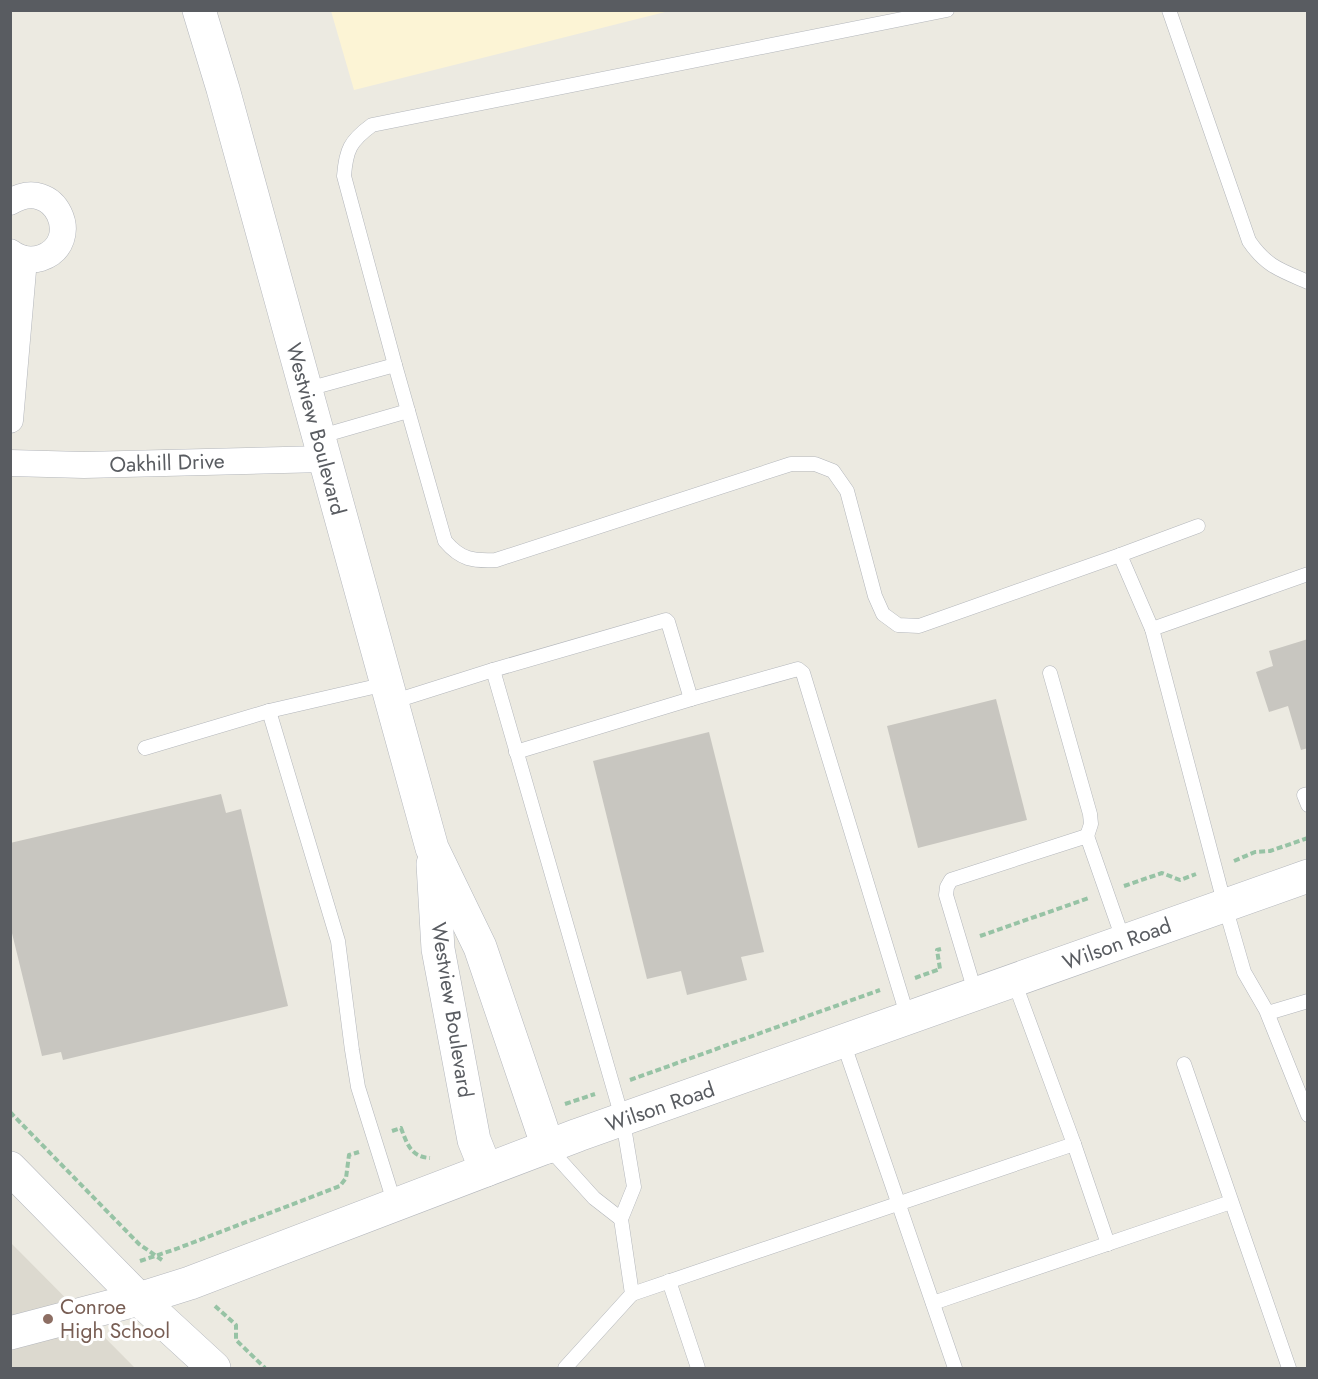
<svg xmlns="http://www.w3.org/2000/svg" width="1318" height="1379" font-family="Jost,sans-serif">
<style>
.commercial{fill:#fcf4d5}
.education{fill:#dcd9cf}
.building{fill:#c8c6c0}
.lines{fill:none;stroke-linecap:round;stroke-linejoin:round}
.lane-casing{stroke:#b3b6bb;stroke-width:15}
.street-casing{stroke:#b3b6bb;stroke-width:27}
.secondary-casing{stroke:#b4b7bd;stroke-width:34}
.path{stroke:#97c3a5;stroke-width:4;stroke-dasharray:6 3;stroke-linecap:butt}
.lane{stroke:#fff;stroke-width:14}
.street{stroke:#fff;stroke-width:26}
.secondary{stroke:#fff;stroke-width:33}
.education-dot{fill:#8d6e63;stroke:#fff;stroke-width:2}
.labels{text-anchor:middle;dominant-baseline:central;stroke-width:6;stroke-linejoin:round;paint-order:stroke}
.street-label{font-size:21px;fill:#595c61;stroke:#fff}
.education-label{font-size:21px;fill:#785e54;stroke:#fff;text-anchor:start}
</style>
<rect width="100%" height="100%" fill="#eceae1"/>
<path class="commercial" d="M331 11V10L669 11 354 90Z"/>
<path class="education" d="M11 1243 135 1368H11Z"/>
<g class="building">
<path d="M1308 639V748L1301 750 1288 706 1269 712 1256 672 1273 666 1269 651Z"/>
<path d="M996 699 1027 820 918 848 887 726Z"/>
<path d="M709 732 764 952 741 957 747 980 687 995 681 971 647 979 593 761Z"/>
<path d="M221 794 226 813 241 809 288 1006 63 1060 61 1052 42 1056 10 925V843Z"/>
</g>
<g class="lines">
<defs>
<g id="lane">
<path d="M947 10 372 125C350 141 346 150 344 176L395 365 445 541C461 560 473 561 496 560L791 464H815L833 471 847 491 875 596 883 614 898 625 919 626 1120 555 1152 629 1225 906 1244 972 1266 1010 1308 1115"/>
<path d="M1169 10 1249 241C1266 266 1280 270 1308 282"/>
<path d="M304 390 395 365"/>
<path d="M318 437 408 411"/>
<path d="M1120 555 1198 526"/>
<path d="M1152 629 1308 574"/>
<path d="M1050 673 1090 814 1091 824 1087 836"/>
<path d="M392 702 493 670"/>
<path d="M269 711 338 941 352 1050 358 1087 395 1205"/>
<path d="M145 748 269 711 386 684"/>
<path d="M516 752 691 699"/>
<path d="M1308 794 1304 795 1308 805"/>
<path d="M1014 981 1074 1144"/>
<path d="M976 995 946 895 947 887 951 880 1087 836 1124 942"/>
<path d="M1268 1013 1308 1001"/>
<path d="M843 1042 955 1368"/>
<path d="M1184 1064 1289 1368"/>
<path d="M548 1147 594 1198 621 1219"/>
<path d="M669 1281 698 1368"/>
<path d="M632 1294 1074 1144 1108 1244"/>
<path d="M933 1303 1231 1202"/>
<path d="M565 1368 632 1294 621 1219 634 1187 623 1121 493 670 666 620 668 622 691 699 798 669 803 673 908 1018"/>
</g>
<g id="street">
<path d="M10 202C56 174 85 243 41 258 31 261 19 259 10 252"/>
<path d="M10 420 24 259"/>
<path d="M10 463 84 465 324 459"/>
</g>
<g id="secondary">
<path d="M199 10 223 89 432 848 480 947 548 1147"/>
<path d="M433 864 438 949 474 1140 486 1170"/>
<path d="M10 1168 139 1299 214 1368"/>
<path d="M10 1333 139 1299 190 1283 578 1135 1308 876"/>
</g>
</defs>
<use href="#lane" class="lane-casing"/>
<use href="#street" class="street-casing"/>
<use href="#secondary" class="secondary-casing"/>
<g class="path">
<path d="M1234 861 1255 852 1270 851 1308 838"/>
<path d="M1124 886 1162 873 1180 880 1196 874"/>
<path d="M980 936 1089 898"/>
<path d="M915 978 940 969 937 950 941 949"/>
<path d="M630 1080 880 990"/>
<path d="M565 1104 595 1094"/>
<path d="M10 1112 139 1244 162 1260"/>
<path d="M392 1131 401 1128C407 1144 411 1157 430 1158"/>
<path d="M140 1261 176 1249 340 1186 346 1178 349 1155 359 1152"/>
<path d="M215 1306 236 1325V1340L265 1368"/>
</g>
<use href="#lane" class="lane"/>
<use href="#street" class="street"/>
<use href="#secondary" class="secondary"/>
</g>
<circle class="education-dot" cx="48" cy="1319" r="6"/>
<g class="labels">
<g class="street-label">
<text transform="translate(316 429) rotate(75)">Westview Boulevard</text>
<text transform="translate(167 463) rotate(-2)">Oakhill Drive</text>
<text transform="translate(1117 944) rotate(-20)">Wilson Road</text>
<text transform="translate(452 1010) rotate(81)">Westview Boulevard</text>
<text transform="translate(660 1107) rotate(-19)">Wilson Road</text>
</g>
<g class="education-label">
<text x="60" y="1307">Conroe<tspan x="60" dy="24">High School</tspan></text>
</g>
</g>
<rect width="1318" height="1379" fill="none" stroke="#595c61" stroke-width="24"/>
</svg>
